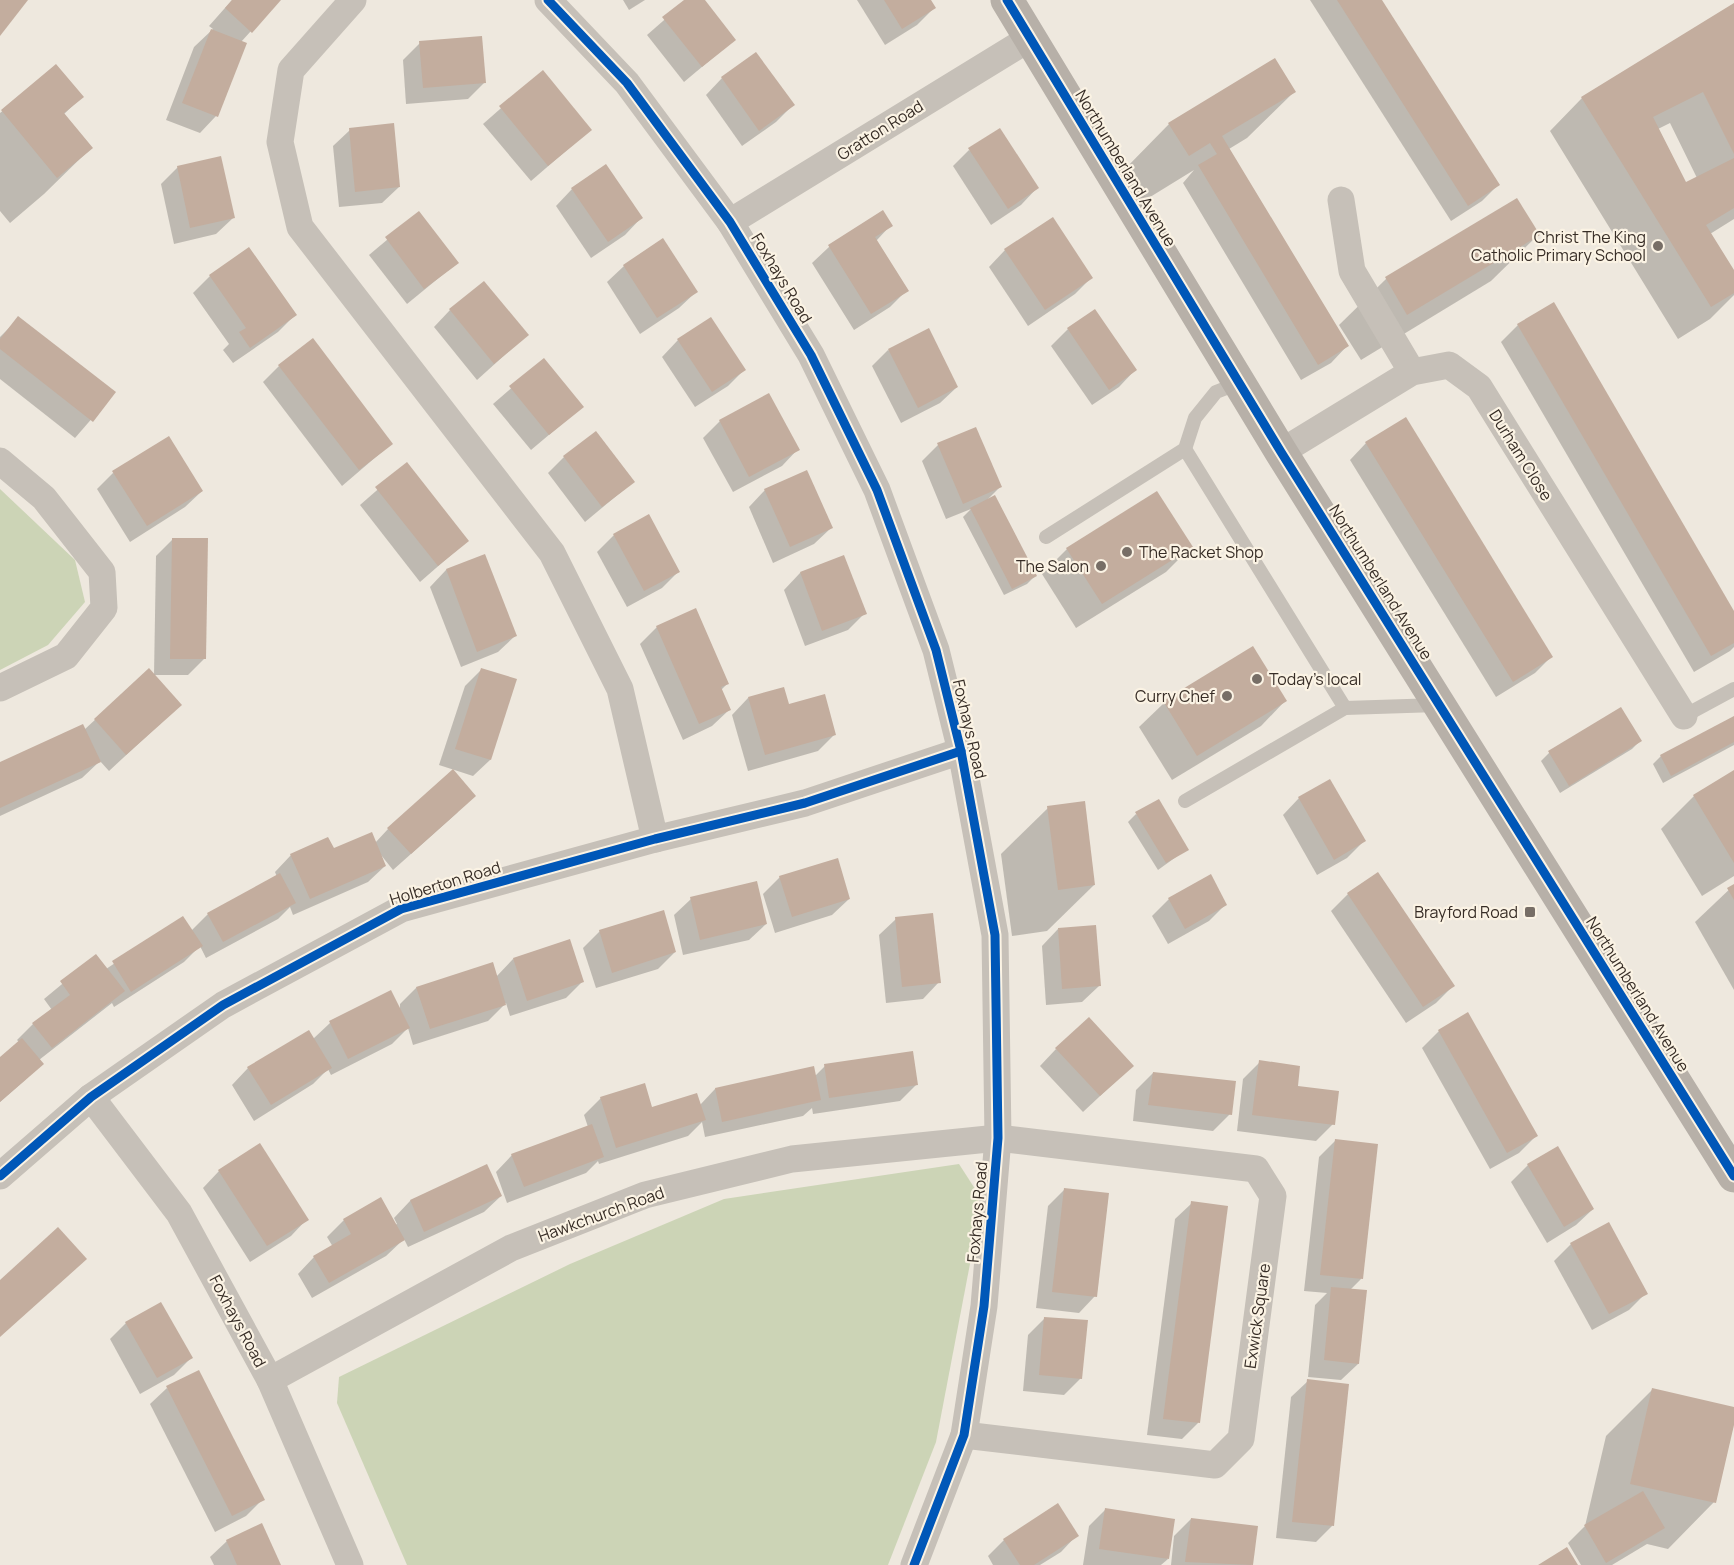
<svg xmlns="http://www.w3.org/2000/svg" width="1734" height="1565" font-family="Manrope,sans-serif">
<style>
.green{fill:#ccd4b6}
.shadow{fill:#0003;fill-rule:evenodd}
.building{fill:#c3ad9e}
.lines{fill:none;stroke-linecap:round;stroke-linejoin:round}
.lane{stroke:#c6c0b8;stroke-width:14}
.street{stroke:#c6c0b8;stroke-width:27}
.secondary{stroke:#b7b0a8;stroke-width:33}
.cycleway-casing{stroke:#fbf3e4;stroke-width:13}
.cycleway{stroke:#0057b8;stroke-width:9}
.poi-dot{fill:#776e66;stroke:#fbf3e4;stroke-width:2}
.labels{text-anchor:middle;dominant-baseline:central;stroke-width:4.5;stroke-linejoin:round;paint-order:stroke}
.street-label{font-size:16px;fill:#372d26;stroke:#fbf3e4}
.poi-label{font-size:16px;fill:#372d26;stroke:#fbf3e4;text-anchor:end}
</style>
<rect width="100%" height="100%" fill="#eee8de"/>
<g class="green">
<path d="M0 489 75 560 85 602 48 645 0 670Z"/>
<path d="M959 1164 979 1195 973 1248 936 1442 888 1565H407L337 1403 339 1377 570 1264 724 1199Z"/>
</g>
<g class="shadow">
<path d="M232 0H279L241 42 245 44 216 116 200 133 166 120 194 47 213 29 209 26Z"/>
<path d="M623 0H645L629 10Z"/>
<path d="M687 0H703L734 40 684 82 647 35Z"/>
<path d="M857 0H929L934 8 917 25 885 45Z"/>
<path d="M1310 0H1381L1498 185 1482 201 1451 221Z"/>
<path d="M1734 5V219L1710 234 1734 273V295L1710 319 1678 339 1550 131 1582 98ZM1670 123 1697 178 1686 184 1658 129Z"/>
<path d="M420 43 485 82 468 99 406 104 403 60Z"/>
<path d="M56 66 82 97 63 115 91 148 44 194 10 223 0 211V113Z"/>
<path d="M542 72 590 130 531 181 483 124Z"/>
<path d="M722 78 793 105 776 122 742 146 706 95Z"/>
<path d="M1294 92 1247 138 1229 149 1347 346 1331 363 1301 380 1183 183 1194 170 1142 202 1123 171 1169 124Z"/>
<path d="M350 130 399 187 382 203 339 207 333 146Z"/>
<path d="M969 150 1037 188 1021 205 991 225 953 166Z"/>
<path d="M178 167 233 218 216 234 174 244 161 184Z"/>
<path d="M572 189 641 218 625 235 591 258 556 206Z"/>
<path d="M1517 200 1538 235 1491 281 1361 360 1339 325 1386 279Z"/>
<path d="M883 212 891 225 876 241 907 290 890 307 854 330 812 263 829 247Z"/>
<path d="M419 213 457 263 407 304 369 255Z"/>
<path d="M248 249 295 315 278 332 233 363 223 350 229 344 193 293 210 276Z"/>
<path d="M1005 250 1091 278 1075 294 1028 326 989 267Z"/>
<path d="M624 266 696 292 679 308 640 334 607 282Z"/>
<path d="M450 310 527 335 477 380 434 327Z"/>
<path d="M19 318 114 393 75 438 0 379V337Z"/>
<path d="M1518 325 1734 614V647L1730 651 1694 672 1501 342Z"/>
<path d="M1068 329 1135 370 1119 387 1092 405 1051 346Z"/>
<path d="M678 340 744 370 728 386 695 407 662 357Z"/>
<path d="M888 350 957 387 940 403 901 423 872 366Z"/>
<path d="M544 360 582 407 531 450 493 404Z"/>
<path d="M279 366 391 444 342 486 263 382Z"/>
<path d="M768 395 798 449 782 466 733 492 703 438 720 421Z"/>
<path d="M1366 443 1551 657 1535 673 1496 697 1350 460Z"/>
<path d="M938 445 1000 487 987 500 1035 576 1027 584 1004 595 963 517 971 509 946 519 922 461Z"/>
<path d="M564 457 633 482 585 522 548 473Z"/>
<path d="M407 464 467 541 420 582 360 505Z"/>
<path d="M113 473 202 491 185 507 130 542 97 489Z"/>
<path d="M765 490 831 528 814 544 773 563 749 507Z"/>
<path d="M614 535 678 572 662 588 627 607 597 552Z"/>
<path d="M173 539 204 659 188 675H154L156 556Z"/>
<path d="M1191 547 1166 572 1076 628 1042 574 1067 549Z"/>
<path d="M484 556 515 636 498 652 461 667 430 587 446 570Z"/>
<path d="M844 557 865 613 848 630 805 646 784 590 800 573Z"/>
<path d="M657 627 727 684 721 690 729 710 712 726 683 740 640 644Z"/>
<path d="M149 670 163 721 109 771 100 761 82 778 0 816V763L84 730Z"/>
<path d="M481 670 490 760 473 776 439 765 465 686Z"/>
<path d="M748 698 788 706 835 734 818 751 748 771 732 715Z"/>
<path d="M1285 701 1261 726 1172 780 1139 727 1164 703Z"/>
<path d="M1620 709 1640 741 1632 749 1560 793 1541 761 1549 753Z"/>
<path d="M1734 717V745L1663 783 1653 764 1661 756Z"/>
<path d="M1734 772V876L1702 896 1661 829 1694 796Z"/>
<path d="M1299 798 1364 841 1347 858 1317 875 1283 815Z"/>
<path d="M1048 808 1094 885 1047 931 1012 936 1001 854Z"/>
<path d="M458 812 393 870 381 855 385 866 368 882 293 915 290 907 278 919 206 958 200 946 184 962 114 1007 112 1003 39 1060 25 1080 0 1102V1059L19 1042 17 1040 33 1024 52 1010 44 999 96 956 106 969 183 918 191 931 208 914 277 877 275 872 291 855 375 843 388 829Z"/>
<path d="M1136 814 1187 849 1158 870 1128 822Z"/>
<path d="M1378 874 1453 986 1436 1003 1406 1023 1331 911 1348 894Z"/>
<path d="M780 877 849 899 832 915 775 933 763 894Z"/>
<path d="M1734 885V990L1695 922Z"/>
<path d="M691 899 766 924 749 940 683 955 674 915Z"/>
<path d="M1169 899 1226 904 1209 921 1168 944 1152 916Z"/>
<path d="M896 919 939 982 923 999 886 1003 879 935Z"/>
<path d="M1058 929 1099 986 1082 1002 1046 1005 1042 946Z"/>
<path d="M600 931 675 952 658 969 596 988 583 948Z"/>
<path d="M513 959 582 982 566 998 510 1016 506 1003 488 1021 413 1045 408 1028 392 1044 331 1075 328 1069 313 1084 254 1121 232 1085 248 1068 313 1039 330 1023 390 992 400 1012V1004L416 988 496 977Z"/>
<path d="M1439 1031 1536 1136 1519 1153 1490 1169 1422 1048Z"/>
<path d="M1056 1049 1115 1082 1083 1112 1040 1066Z"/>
<path d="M1260 1062 1296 1087 1333 1124 1316 1141 1237 1131 1243 1079Z"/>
<path d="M825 1066 916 1085 900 1101 813 1114 812 1108 803 1116 705 1137 702 1122 688 1136 599 1164 598 1161 586 1173 507 1203 496 1172 512 1155 588 1127 584 1115 601 1098 651 1109 700 1105 715 1089 815 1076Z"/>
<path d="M1153 1073 1230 1114 1213 1131 1133 1121 1136 1090Z"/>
<path d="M1335 1141 1361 1279 1350 1290 1358 1364 1341 1380 1308 1377 1315 1305 1327 1293 1304 1291 1319 1157Z"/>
<path d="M1528 1165 1593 1209 1576 1225 1547 1243 1511 1182Z"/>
<path d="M487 1166 501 1196 484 1212 408 1247 404 1239 386 1256 312 1298 298 1274 314 1257 333 1247 327 1237 344 1220 395 1225 397 1224 394 1218 410 1201Z"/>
<path d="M219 1171 307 1219 291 1236 250 1262 203 1188Z"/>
<path d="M1065 1189 1095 1296 1079 1313 1036 1308 1048 1206Z"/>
<path d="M1192 1203 1198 1423 1182 1439 1147 1435 1175 1219Z"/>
<path d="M1571 1244 1646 1293 1629 1310 1592 1330 1554 1261Z"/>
<path d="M1045 1318 1081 1378 1064 1395 1023 1391 1028 1335Z"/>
<path d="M126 1323 191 1358 174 1375 140 1394 110 1339Z"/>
<path d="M1308 1381 1332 1526 1316 1542 1276 1538 1291 1397Z"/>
<path d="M167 1388 263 1499 246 1516 215 1532 150 1404Z"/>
<path d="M1652 1390 1734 1409 1714 1502 1668 1549 1647 1544 1612 1565H1581L1568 1543 1585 1526 1606 1436Z"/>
<path d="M1105 1510 1168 1559 1161 1565H1083L1089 1526Z"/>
<path d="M1191 1519 1256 1527 1251 1565H1171L1174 1536Z"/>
<path d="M1077 1535 1061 1552 1040 1565H993L988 1556 1004 1540Z"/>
<path d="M227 1541 279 1565H214L210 1557Z"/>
</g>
<g class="building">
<path d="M0 0H28L0 36Z"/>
<path d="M232 0H281L252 33 225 8Z"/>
<path d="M684 0H705L736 40 702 67 662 17Z"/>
<path d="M884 0H931L936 8 902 29Z"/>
<path d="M1337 0H1382L1500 185 1468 206Z"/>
<path d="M1734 3V154L1703 92 1653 117 1686 182 1734 158V208L1706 225 1734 270V293L1711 307 1581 97Z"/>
<path d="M211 29 247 43 218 117 182 103Z"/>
<path d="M482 36 486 83 423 88 419 41Z"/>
<path d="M756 52 795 105 759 131 721 77Z"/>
<path d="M1275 58 1296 92 1222 136 1349 346 1318 365 1198 165 1217 154 1210 143 1189 156 1168 123Z"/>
<path d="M56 64 84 97 64 113 93 148 57 178 1 110Z"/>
<path d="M543 70 592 130 548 166 499 106Z"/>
<path d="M394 123 400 187 355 192 349 128Z"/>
<path d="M1000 128 1039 188 1008 209 968 148Z"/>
<path d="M221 156 235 218 190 228 177 166Z"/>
<path d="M606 164 643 218 608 242 571 188Z"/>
<path d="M1517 198 1540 235 1407 315 1385 277Z"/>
<path d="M883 210 893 226 875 237 909 291 871 314 828 245Z"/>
<path d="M419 211 459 263 424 289 385 237Z"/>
<path d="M1053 217 1093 278 1045 310 1004 249Z"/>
<path d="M663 238 698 292 657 318 623 265Z"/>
<path d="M249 247 297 315 250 348 239 332 246 328 209 275Z"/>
<path d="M484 281 529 335 494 364 449 309Z"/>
<path d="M1554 302 1734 611V643L1711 656 1517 324Z"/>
<path d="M1095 309 1137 370 1109 390 1067 328Z"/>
<path d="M18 316 116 392 93 422 0 349V339Z"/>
<path d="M711 317 746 370 712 392 677 339Z"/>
<path d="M929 328 958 387 918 408 888 349Z"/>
<path d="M313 338 393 444 359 470 278 365Z"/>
<path d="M544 358 584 407 549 435 509 386Z"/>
<path d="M769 393 800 450 749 477 719 420Z"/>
<path d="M1406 417 1553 657 1513 682 1365 442Z"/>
<path d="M976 427 1002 487 963 504 937 443Z"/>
<path d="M596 431 635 482 602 507 563 456Z"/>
<path d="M169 436 203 491 147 526 112 471Z"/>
<path d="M407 462 469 541 438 566 375 487Z"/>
<path d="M807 470 833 528 790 547 764 489Z"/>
<path d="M1157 491 1193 547 1102 604 1066 548Z"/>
<path d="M995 495 1037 576 1012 589 970 508Z"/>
<path d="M649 514 680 572 644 591 613 534Z"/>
<path d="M172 538H208L206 659H170Z"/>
<path d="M485 554 517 636 477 652 446 569Z"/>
<path d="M844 555 867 614 822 631 800 572Z"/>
<path d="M696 608 729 684 721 687 731 710 699 724 656 626Z"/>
<path d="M1253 646 1287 701 1197 756 1163 701Z"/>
<path d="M149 668 182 705 126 755 94 719Z"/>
<path d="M481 668 517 679 491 760 455 749Z"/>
<path d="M784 687 789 704 825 694 836 735 765 755 748 697Z"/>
<path d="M1621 707 1642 741 1569 786 1548 751Z"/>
<path d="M1734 716V742L1671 776 1660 755Z"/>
<path d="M83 724 101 762 0 808V762Z"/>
<path d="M453 769 476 796 411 854 387 828Z"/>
<path d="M1734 770V863L1693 795Z"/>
<path d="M1330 779 1366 841 1334 860 1298 797Z"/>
<path d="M1159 799 1189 850 1166 863 1135 812Z"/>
<path d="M1085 801 1095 885 1058 890 1047 806Z"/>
<path d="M372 832 386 866 310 899 290 854 328 837 334 848Z"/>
<path d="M838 858 850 899 792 917 779 876Z"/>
<path d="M1378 872 1455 986 1423 1007 1347 893Z"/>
<path d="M280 873 296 903 223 942 207 913Z"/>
<path d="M1211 874 1227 905 1185 929 1168 898Z"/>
<path d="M757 881 767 924 700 940 690 897Z"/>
<path d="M1734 884V900L1727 888Z"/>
<path d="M664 910 676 952 612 973 599 930Z"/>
<path d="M933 913 941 983 902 987 895 917Z"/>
<path d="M183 916 203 946 131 992 112 961Z"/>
<path d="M1096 925 1101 986 1062 989 1058 928Z"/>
<path d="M570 939 584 982 527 1001 513 958Z"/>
<path d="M96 954 125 991 52 1048 32 1023 70 995 60 981Z"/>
<path d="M493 962 506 1005 430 1029 416 987Z"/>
<path d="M391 990 410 1028 348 1059 329 1021Z"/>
<path d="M1468 1012 1538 1136 1507 1153 1438 1030Z"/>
<path d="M1089 1017 1134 1066 1100 1096 1055 1048Z"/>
<path d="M309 1030 332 1068 271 1105 247 1067Z"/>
<path d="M22 1038 44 1064 0 1102V1057Z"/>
<path d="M913 1051 918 1085 829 1098 824 1064Z"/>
<path d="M1259 1060 1300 1066 1298 1086 1339 1091 1335 1125 1252 1115Z"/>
<path d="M814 1066 821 1100 722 1122 715 1088Z"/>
<path d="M1153 1072 1236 1081 1232 1115 1148 1105Z"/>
<path d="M645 1083 652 1107 697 1093 706 1120 616 1148 600 1097Z"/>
<path d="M592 1124 604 1157 524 1187 511 1154Z"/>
<path d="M1335 1139 1378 1144 1363 1279 1320 1275Z"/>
<path d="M260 1143 309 1220 267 1246 218 1170Z"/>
<path d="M1558 1146 1594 1209 1564 1227 1527 1164Z"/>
<path d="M487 1164 502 1196 424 1232 410 1200Z"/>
<path d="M1064 1188 1109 1193 1097 1297 1052 1292Z"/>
<path d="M381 1197 405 1240 329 1283 313 1256 351 1234 343 1219Z"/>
<path d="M1191 1201 1228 1206 1200 1423 1163 1419Z"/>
<path d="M1609 1222 1648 1294 1609 1314 1570 1243Z"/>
<path d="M58 1227 87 1259 0 1337V1280Z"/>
<path d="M1331 1287 1367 1290 1359 1364 1324 1360Z"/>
<path d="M161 1302 193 1358 157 1378 125 1322Z"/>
<path d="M1044 1317 1088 1320 1082 1379 1039 1375Z"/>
<path d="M199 1370 265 1500 232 1516 166 1386Z"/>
<path d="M1307 1379 1349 1384 1334 1526 1292 1522Z"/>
<path d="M1652 1388 1734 1407V1425L1716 1503 1630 1484Z"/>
<path d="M1643 1491 1665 1528 1606 1563 1584 1525Z"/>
<path d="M1058 1503 1079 1536 1034 1565H1020L1003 1539Z"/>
<path d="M1105 1508 1175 1519 1169 1559 1099 1549Z"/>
<path d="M1191 1518 1258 1526 1253 1565 1185 1562Z"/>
<path d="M262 1523 281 1565H237L226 1540Z"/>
<path d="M1567 1547 1578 1565H1538Z"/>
</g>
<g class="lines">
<g class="lane">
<path d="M1185 449 1345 708 1438 705"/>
<path d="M1046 537 1185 449 1195 418 1216 392 1239 383"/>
<path d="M1684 716 1734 689"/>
<path d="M1185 801 1345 708"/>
</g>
<g class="street">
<path d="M353 0 291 70 280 142 300 227 552 553 620 689 655 839"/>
<path d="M548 0 627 83 730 222 811 355 877 490 936 650 961 751 995 935 998 1138 984 1306 964 1435 914 1565"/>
<path d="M1341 200 1352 271 1412 372"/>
<path d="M730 222 1030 38"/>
<path d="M1281 452 1412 372 1449 365 1479 387 1684 716"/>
<path d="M0 461 44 498 102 572 104 608 66 656 0 688"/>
<path d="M91 1097 179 1213 270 1380 350 1565"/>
<path d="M0 1176 91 1097 223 1005 401 909 655 839 805 803 961 751"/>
<path d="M270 1380 511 1248 645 1195 792 1159 998 1138 1256 1169 1273 1196 1241 1439 1215 1465 964 1435"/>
</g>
<path class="secondary" d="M1007 0 1281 452 1734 1176"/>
<defs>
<g id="cycleway">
<path d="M548 0 627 83 730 222 811 355 877 490 936 650 961 751 995 935 998 1138 984 1306 964 1435 914 1565"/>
<path d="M1007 0 1281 452 1734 1176"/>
<path d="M0 1176 91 1097 223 1005 401 909 655 839 805 803 961 751"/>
</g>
</defs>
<use href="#cycleway" class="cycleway-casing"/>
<use href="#cycleway" class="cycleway"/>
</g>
<g class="poi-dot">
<circle cx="1658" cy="246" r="6"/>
<circle cx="1127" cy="552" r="6"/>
<circle cx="1101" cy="566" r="6"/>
<circle cx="1257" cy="679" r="6"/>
<circle cx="1227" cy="696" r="6"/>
<rect x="1524" y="906" width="12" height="12" rx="3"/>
</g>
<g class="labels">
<g class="street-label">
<text transform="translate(880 130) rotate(-32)">Gratton Road</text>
<text transform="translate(1126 168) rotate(59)">Northumberland Avenue</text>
<text transform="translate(782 278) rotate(59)">Foxhays Road</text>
<text transform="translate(1521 455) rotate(58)">Durham Close</text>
<text transform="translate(1381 582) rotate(58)">Northumberland Avenue</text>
<text transform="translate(970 729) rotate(77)">Foxhays Road</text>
<text transform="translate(445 883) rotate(-17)">Holberton Road</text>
<text transform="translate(1638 994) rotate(58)">Northumberland Avenue</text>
<text transform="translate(977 1212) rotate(-85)">Foxhays Road</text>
<text transform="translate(601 1214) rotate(-20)">Hawkchurch Road</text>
<text transform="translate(1257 1316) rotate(-82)">Exwick Square</text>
<text transform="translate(238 1321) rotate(62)">Foxhays Road</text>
</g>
<g class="poi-label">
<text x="1646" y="237">Christ The King<tspan x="1646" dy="18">Catholic Primary School</tspan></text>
<text x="1139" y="552" text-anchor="start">The Racket Shop</text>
<text x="1089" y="566">The Salon</text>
<text x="1269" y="679" text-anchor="start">Today's local</text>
<text x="1215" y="696">Curry Chef</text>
<text x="1518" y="912">Brayford Road</text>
</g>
</g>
</svg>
